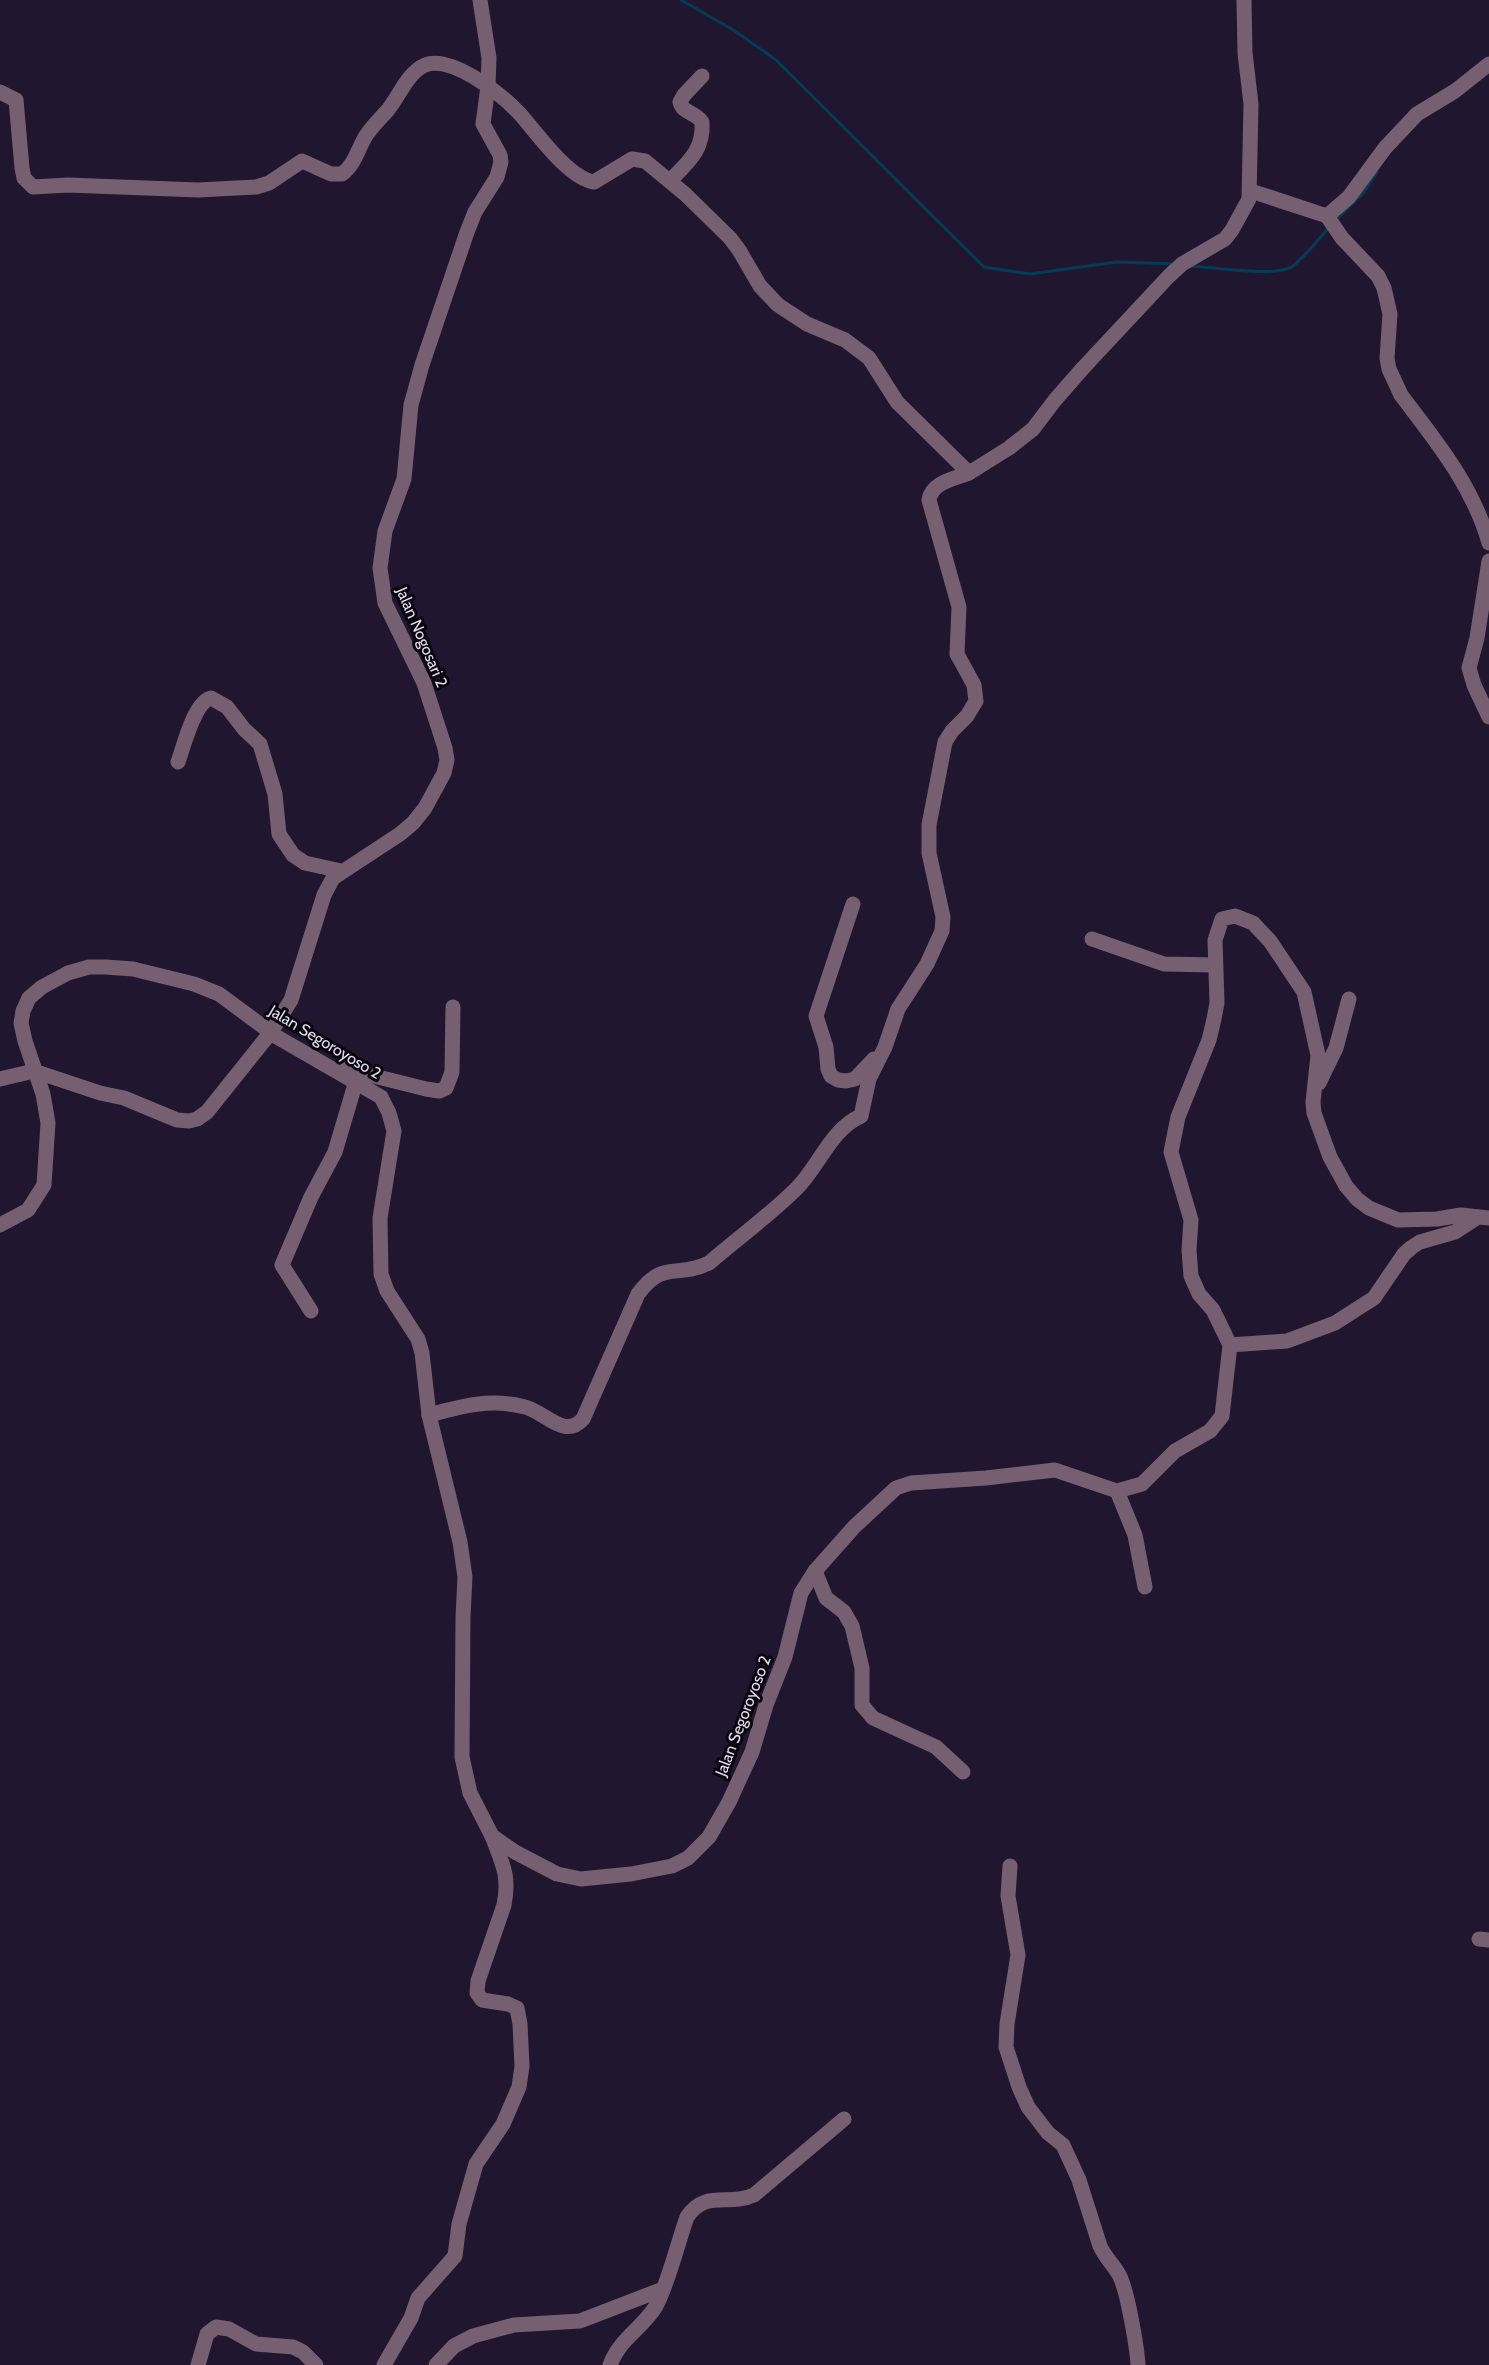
<svg xmlns="http://www.w3.org/2000/svg" width="1489" height="2365" font-family="Cabin,sans-serif">
<style>
.lines{fill:none;stroke-linecap:round;stroke-linejoin:round}
.stream{stroke:#043b57;stroke-width:3}
.minor{stroke:#765f71;stroke-width:15}
.labels{text-anchor:middle;dominant-baseline:central;stroke-width:6;stroke-linejoin:round;paint-order:stroke}
.street-label{font-size:16px;fill:#e3ddee;stroke:#09050f}
</style>
<rect width="100%" height="100%" fill="#21162f"/>
<g class="lines">
<g class="stream">
<path d="M681 0 735 31 776 60 984 267 1030 274 1117 262 1175 264"/>
<path d="M1337 219 1364 192 1377 172"/>
<path d="M1190 266C1211 267 1278 278 1293 266 1306 256 1317 240 1328 229"/>
</g>
<g class="minor">
<path d="M0 92 16 100 22 168 24 178 33 187 68 185 198 190 256 187 269 183 302 161 331 174H342C354 165 357 152 364 139 370 128 379 120 387 111 399 97 407 73 425 65 430 63 438 63 443 64 470 70 502 95 520 114 537 133 568 178 594 182L632 159 645 161 685 194 730 238 739 250 760 286 778 305 807 324 845 340 869 358 897 402 969 473 1009 448 1033 429 1055 400 1083 368 1169 276 1182 264 1225 239 1232 230 1249 199 1251 104 1245 53 1244 0"/>
<path d="M670 181C688 162 704 150 702 122 696 112 682 113 680 102L684 95 702 76"/>
<path d="M1251 191 1327 216 1342 238 1378 276 1384 288 1390 314 1387 358 1389 369 1401 395C1436 441 1473 486 1489 543"/>
<path d="M1327 216 1349 197 1385 148 1417 114 1455 91 1489 64"/>
<path d="M1489 561 1477 638 1469 668 1474 685 1489 717"/>
<path d="M178 762C184 746 194 702 211 698L227 707 244 729 260 744 275 794 279 834 293 855 305 863 341 871"/>
<path d="M853 904 816 1016 826 1047 828 1069 831 1076 838 1080 846 1081 855 1079 874 1059"/>
<path d="M1092 939 1164 964 1214 965"/>
<path d="M346 1069 426 1089 439 1091 446 1088 452 1072 453 1007"/>
<path d="M0 1079 34 1071 100 1093 124 1098 177 1120 189 1121 197 1119 207 1112 271 1032 291 1000 324 895 333 878 400 834 413 823 425 808 444 773 447 760 445 748 424 683 385 603 380 568 385 531 404 479 411 405 422 365 467 232 475 212 497 177 501 162 500 155 483 124 488 86 489 58 480 0"/>
<path d="M1319 1083 1336 1048 1349 999"/>
<path d="M0 1225 28 1210 44 1185 48 1123 43 1094 25 1041 21 1023 23 1011 29 998 42 987 68 973 89 967H106L133 969 194 984 219 994 277 1037 381 1097 389 1113 394 1131 380 1218 381 1274 387 1291 418 1339 422 1353 429 1415 460 1542 465 1577 463 1617 462 1757 470 1793 492 1836 515 1852 557 1874 581 1879 631 1874 672 1866 688 1858 709 1837 729 1802 752 1752 766 1705 785 1657 801 1593 815 1571 854 1527 896 1488 911 1483 986 1478 1055 1470 1117 1491 1142 1484 1175 1451 1210 1431 1222 1416 1230 1345 1213 1310 1199 1294 1191 1276 1189 1250 1191 1220 1171 1152 1178 1117 1209 1040 1214 1019 1217 1003 1215 940 1222 919 1235 916 1253 923 1270 941 1304 992 1318 1055 1313 1102 1314 1113 1330 1157 1346 1186 1357 1199 1369 1208 1398 1220 1437 1219 1461 1215 1489 1218"/>
<path d="M311 1311 282 1265 311 1197 335 1152 356 1081"/>
<path d="M1230 1345 1287 1341 1335 1323 1374 1298 1404 1254 1412 1247 1420 1242 1455 1232 1478 1217"/>
<path d="M429 1415C462 1406 491 1398 525 1407 544 1411 564 1440 583 1419L638 1294C664 1259 676 1279 709 1263 738 1238 770 1215 797 1188 819 1166 831 1129 861 1116L869 1079 885 1047 898 1009 927 964 942 931 943 917 929 853V825L945 742 952 731 967 716 976 701 974 685 957 654 959 607 929 500C932 482 954 479 969 473"/>
<path d="M1117 1491 1135 1535 1145 1587"/>
<path d="M815 1571 826 1598 844 1612 852 1626 862 1668V1705L873 1718 936 1747 963 1772"/>
<path d="M1010 1866 1008 1896 1018 1955 1007 2024 1006 2047 1019 2087 1028 2107 1048 2133 1063 2145 1079 2180 1100 2246C1105 2257 1112 2263 1118 2273 1127 2286 1137 2348 1138 2365"/>
<path d="M1479 1939 1489 1940"/>
<path d="M198 2365 207 2334 216 2327 229 2329 256 2344 293 2347 303 2352 316 2365"/>
<path d="M384 2365 411 2318 418 2298 455 2256 459 2224 476 2164 503 2124 519 2087 522 2066 520 2024 517 2008 508 2004 482 2000 477 1993 478 1981 504 1905C510 1875 502 1863 492 1836"/>
<path d="M436 2365 454 2346 473 2336 514 2325 580 2321 663 2289"/>
<path d="M610 2365C620 2338 642 2329 656 2306 668 2284 678 2242 687 2217 706 2189 728 2207 754 2195L844 2119"/>
</g>
</g>
<g class="labels">
<g class="street-label">
<text transform="translate(422 637) rotate(67)">Jalan Nogosari 2</text>
<text transform="translate(325 1042) rotate(31)">Jalan Segoroyoso 2</text>
<text transform="translate(743 1716) rotate(-69)">Jalan Segoroyoso 2</text>
</g>
</g>
</svg>
